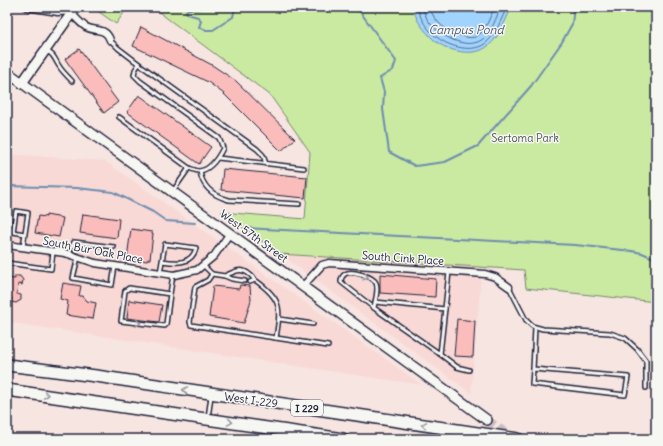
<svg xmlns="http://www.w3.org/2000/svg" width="663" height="446" font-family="Delius,sans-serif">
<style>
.built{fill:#f8d9d6}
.green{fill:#cae9a1;stroke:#76866e}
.water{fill:#a0d4fe;stroke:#6e8db0}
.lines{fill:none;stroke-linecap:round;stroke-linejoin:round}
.shore{stroke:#546989;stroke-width:1}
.stream{stroke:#6e8db0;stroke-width:2}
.building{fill:#fabdbb;stroke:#22223b}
.secondary-tunnel{stroke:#ccbec1;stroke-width:9;stroke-dasharray:9 4.5;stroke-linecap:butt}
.lane-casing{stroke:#22223b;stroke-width:6}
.street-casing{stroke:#22223b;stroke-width:9}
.secondary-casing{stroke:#22223b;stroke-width:12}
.highway-casing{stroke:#22223b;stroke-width:14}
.lane{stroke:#f6f6f2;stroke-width:3}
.street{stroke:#f6f6f2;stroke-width:6}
.secondary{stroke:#f6f6f2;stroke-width:9}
.highway{stroke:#f6f6f2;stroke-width:11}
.oneway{stroke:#9797a0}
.labels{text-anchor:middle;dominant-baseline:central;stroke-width:3;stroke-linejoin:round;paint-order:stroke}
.shield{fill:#f6f6f2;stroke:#626272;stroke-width:1}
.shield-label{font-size:10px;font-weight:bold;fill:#22223b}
.park-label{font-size:11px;fill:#4c5454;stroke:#f6f6f2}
.street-label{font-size:11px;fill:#22223b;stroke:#f6f6f2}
.water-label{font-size:12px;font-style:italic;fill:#485776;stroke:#f6f6f2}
</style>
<rect width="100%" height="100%" fill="#f7e5e2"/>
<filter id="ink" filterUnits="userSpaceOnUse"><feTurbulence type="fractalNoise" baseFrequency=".025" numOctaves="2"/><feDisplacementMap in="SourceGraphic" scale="8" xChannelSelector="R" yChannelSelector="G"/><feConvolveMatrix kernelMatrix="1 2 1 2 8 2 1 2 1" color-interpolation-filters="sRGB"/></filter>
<g filter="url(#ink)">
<g class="built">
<path d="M7 154 105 161 422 385 7 322Z"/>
<path d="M280 254 482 267 471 393 354 308Z"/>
</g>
<g class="green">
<path d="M92 7H128L116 24Z"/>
<path d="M152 7H656V302L526 288 524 270 280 254 221 212 305 219 310 152 270 95Z"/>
</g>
<path class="water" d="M412 7H512C505 20 500 37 488 46 474 58 447 51 434 40 429 35 424 30 420 24 416 19 415 12 412 7Z"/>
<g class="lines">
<g class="shore">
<path d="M417 7C419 12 420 17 423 21 426 27 432 34 438 38 450 47 474 54 487 42 497 33 501 19 507 7"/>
<path d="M422 7C424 11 425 15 427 19 436 34 466 52 483 39 492 32 496 17 501 7"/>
<path d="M429 7C435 23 446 31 462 36 469 38 474 39 480 34 487 27 490 16 495 7"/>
</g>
<g class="stream">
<path d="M198 7 199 9H189L186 11 187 14 198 17 201 21 199 27 206 30H213L233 17 235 7"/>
<path d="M355 7 361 13 396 61 393 70 380 78 384 92 383 109 389 152 415 166 445 162 478 146 531 86 562 42 572 24 574 7"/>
<path d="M7 186 77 188 113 192 153 212 166 221 195 223"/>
<path d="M246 228 575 245 632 251 642 253 656 259"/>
</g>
</g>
<g class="building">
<path d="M141 27 212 65 236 81 295 139 281 151 224 94 208 82 133 46Z"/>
<path d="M79 49 118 102 104 113 65 59Z"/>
<path d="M139 95 211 147 199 164 127 112Z"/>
<path d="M223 169 307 177 305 198 221 190Z"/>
<path d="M83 214 119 219 117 238 80 233Z"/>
<path d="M46 215 63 218 59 237 35 233 38 216 46 217Z"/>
<path d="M131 229 152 232V234H153L150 259H148L147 261 127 258Z"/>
<path d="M380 274 436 279 435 297 380 293Z"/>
<path d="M15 276H20L23 280 22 285 18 284 17 294 21 295V300L16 303 11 302 12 298 7 297V278L15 279Z"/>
<path d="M63 283 81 286 79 296H83L87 301 96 303 93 319 66 315 68 301 60 299Z"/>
<path d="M240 285 250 286 251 300 244 323 209 317 213 286 239 289Z"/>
<path d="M129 300 162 305 159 322 127 318Z"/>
<path d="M457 319 475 321 473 357 454 356Z"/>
</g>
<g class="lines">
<path class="secondary-tunnel" d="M487 420 513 438"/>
<defs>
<g id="lane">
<path d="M110 40 118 48 139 64 257 149 263 155 266 164"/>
<path d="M47 51C55 56 54 58 59 66 62 71 67 76 72 81"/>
<path d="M119 117 189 168C192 169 196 171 199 171 211 170 219 156 223 148L219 138 140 81 134 75 135 70 139 64"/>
<path d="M218 158 304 168"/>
<path d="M200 171C202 187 214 196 229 200L299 204"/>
<path d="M173 191 189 168"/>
<path d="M23 247 28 213 16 211 13 232 25 234"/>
<path d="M69 254 74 242 114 247"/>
<path d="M78 257 73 278 112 285 115 266"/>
<path d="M7 263 51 269 53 252"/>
<path d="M203 265 212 274 208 280 195 287 190 322 191 325 328 346"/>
<path d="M160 273 165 244 196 248C192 265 176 263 162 261"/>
<path d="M212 274 225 276"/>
<path d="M255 280C282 299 281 307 276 338"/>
<path d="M245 281 232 279 225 276C238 269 245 267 255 280L250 282"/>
<path d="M509 287 526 320 532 326 543 329 610 333 625 338 637 349 646 361V388"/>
<path d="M170 294 166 324 165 326 121 321 125 291 129 288 170 294 173 275"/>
<path d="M375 302 445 309"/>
<path d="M374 308C375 301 379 289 376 283 373 276 351 270 345 274 342 276 341 279 341 282L374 308 440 354 449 272"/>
<path d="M279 319 313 324"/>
<path d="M440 354 457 367 469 370"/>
<path d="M533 369 532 384 625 395 628 377 533 369 535 328"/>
<path d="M208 418 211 396"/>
</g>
<g id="street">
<path d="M27 7 58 12 73 11"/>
<path d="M7 8 8 7"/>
<path d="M71 13C76 18 80 23 86 27 95 32 106 27 110 40"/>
<path d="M7 245 65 253 95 263 174 275 197 270 214 256 230 233"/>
<path d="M303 286 322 265 329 263 485 274 495 277 509 287"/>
</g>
<g id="secondary">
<path d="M7 72 487 420"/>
<path d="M22 83 76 7"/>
</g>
<g id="highway">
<path d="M7 365 96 376 518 439"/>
<path d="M7 390 343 439"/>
</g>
</defs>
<use href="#lane" class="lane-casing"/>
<use href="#street" class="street-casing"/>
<use href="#secondary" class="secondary-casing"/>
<use href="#highway" class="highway-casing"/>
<use href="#lane" class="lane"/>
<use href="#street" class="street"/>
<use href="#secondary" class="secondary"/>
<use href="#highway" class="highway"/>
</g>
<defs><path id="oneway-chevron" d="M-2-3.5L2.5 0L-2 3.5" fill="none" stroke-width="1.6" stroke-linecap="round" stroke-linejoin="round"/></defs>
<g class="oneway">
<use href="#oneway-chevron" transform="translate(366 277) rotate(19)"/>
<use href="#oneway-chevron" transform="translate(138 323) rotate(7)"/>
<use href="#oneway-chevron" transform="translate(185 390) rotate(-171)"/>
<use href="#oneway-chevron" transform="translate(46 395) rotate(8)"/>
<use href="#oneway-chevron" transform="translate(230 422) rotate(9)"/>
<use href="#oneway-chevron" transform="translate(424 425) rotate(-171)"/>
</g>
</g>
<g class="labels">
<rect class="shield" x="291" y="400" width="32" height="16" rx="3"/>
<g class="shield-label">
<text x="307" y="408">I 229</text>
</g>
<g class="park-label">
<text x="525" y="138">Sertoma Park</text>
</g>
<g class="street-label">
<text transform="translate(254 236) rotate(36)">West 57th Street</text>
<text transform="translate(93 250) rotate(11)">South Bur Oak Place</text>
<text transform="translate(403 258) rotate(4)">South Cink Place</text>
<text transform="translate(251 400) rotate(8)">West I-229</text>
</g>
<g class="water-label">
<text x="466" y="29">Campus Pond</text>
</g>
</g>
<rect width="663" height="446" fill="none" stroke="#f6f6f2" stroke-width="24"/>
<rect x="12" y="12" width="639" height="422" fill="none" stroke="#22223b" stroke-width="1.5" filter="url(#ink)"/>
</svg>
